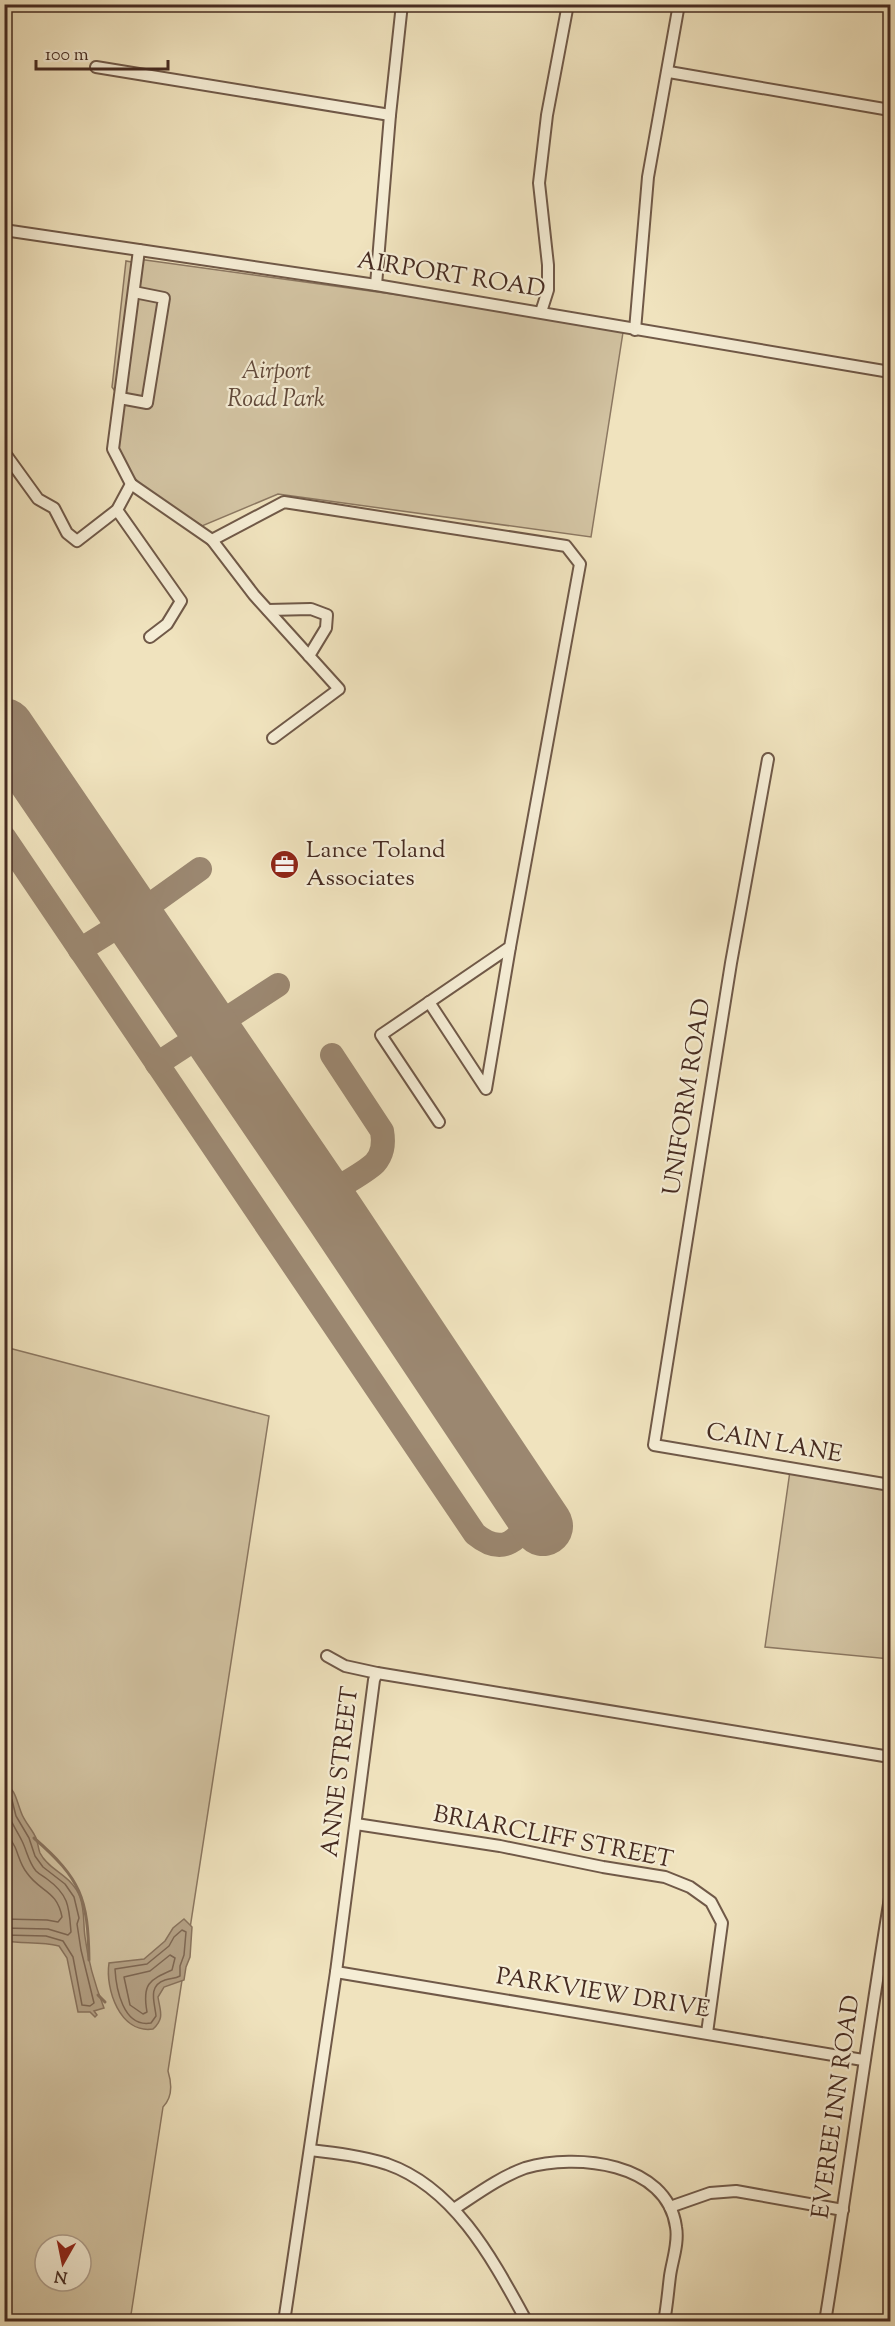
<svg xmlns="http://www.w3.org/2000/svg" width="895" height="2326" font-family="'Sorts Mill Goudy',serif">
<style>
.green{fill:#d3c4a3;stroke:#8c7862;stroke-width:1.5;fill-rule:evenodd}
.water{fill:#b6a489;stroke:#89745f;stroke-width:1.5}
.lines{fill:none;stroke-linecap:round;stroke-linejoin:round}
.shore{stroke:#7e6855;stroke-width:1.5}
.stream{stroke:#89745f;stroke-width:3}
.taxiway{stroke:#9b8770;stroke-width:24}
.runway{stroke:#9b8770;stroke-width:60}
.minor-casing{stroke:#705948;stroke-width:14}
.minor{stroke:#f5edd5;stroke-width:10}
.labels{text-anchor:middle;dominant-baseline:central;stroke-width:4.5;stroke-linejoin:round;paint-order:stroke}
.street-label{font-size:24px;fill:#462b21;stroke:#f5edd5}
.park-label{font-size:24px;font-style:italic;fill:#624a3b;stroke:#f5edd5}
.poi-label{font-size:24px;fill:#462b21;stroke:#f5edd5;text-anchor:start}
</style>
<rect width="100%" height="100%" fill="#f0e3be"/>
<filter id="stains"><feTurbulence type="fractalNoise" baseFrequency=".00333" numOctaves="4"/><feColorMatrix values="0 0 0 0 .2 0 0 0 0 .09 0 0 0 0 .02 0 0 0 .5 -.17"/></filter>
<radialGradient id="worn" r=".72"><stop offset=".6" stop-color="#630" stop-opacity="0"/><stop offset="1" stop-color="#630" stop-opacity=".3"/></radialGradient>
<g class="green">
<path d="M138 259 624 326 591 537 278 494 202 526 143 487 118 460 117 394 112 387 126 261 137 263Z"/>
<path d="M5 1347 269 1416 168 2071C172 2084 173 2097 163 2107L130 2321H5ZM45 2245H81V2281H45Z"/>
<path d="M790 1471 890 1488V1659L765 1647Z"/>
</g>
<g class="water">
<path d="M4 1781C16 1791 16 1799 21 1812 24 1821 31 1828 35 1836 38 1841 38 1848 40 1853 49 1871 72 1875 80 1897 85 1911 83 1923 85 1937 88 1961 95 1985 104 2008L94 2011 97 2015 95 2017 90 2012H78L67 1958 59 1946C40 1941 24 1944 5 1941Z"/>
<path d="M184 1919 192 1927 190 1957 186 1967 184 1980 164 1987 158 1997C160 2011 165 2018 153 2029 120 2034 105 1989 109 1963L144 1959 165 1941 173 1928Z"/>
</g>
<g class="lines">
<g class="shore">
<path d="M4 1789 12 1800 16 1816 29 1838 35 1856 43 1867 65 1884 74 1897 79 1918 77 1924 81 1950 94 2003 90 2006 82 2005 73 1957 63 1941 46 1936 4 1935"/>
<path d="M4 1802C7 1817 15 1827 22 1841 27 1851 28 1861 36 1871 39 1874 43 1876 47 1879 69 1895 69 1907 71 1932L68 1935 48 1929 4 1928"/>
<path d="M4 1830C8 1835 12 1841 15 1847 19 1856 20 1864 27 1873 40 1892 57 1890 62 1917L58 1922 47 1920 4 1919"/>
<path d="M182 1930 186 1932 184 1955 180 1966V1976C175 1979 171 1978 165 1980 147 1986 155 2003 156 2016L151 2023C123 2028 116 1988 115 1969L147 1964 169 1946 174 1937Z"/>
<path d="M170 1955 175 1958 172 1970C149 1980 142 1984 147 2012L143 2014 130 2005 124 1977 150 1971Z"/>
</g>
<g class="stream">
<path d="M34 1838C81 1879 88 1898 89 1960"/>
<path d="M98 1995 105 2002"/>
</g>
<g class="taxiway">
<path d="M4 837 475 1534C504 1558 519 1539 535 1513"/>
<path d="M80 950 133 917 200 869"/>
<path d="M157 1064 278 985"/>
<path d="M323 1197C337 1187 364 1174 375 1163 383 1154 384 1142 382 1131L332 1055"/>
</g>
<path class="runway" d="M4 728 335 1214 543 1526"/>
<defs>
<g id="minor">
<path d="M96 67 390 115"/>
<path d="M669 72 890 110"/>
<path d="M4 230 376 285 890 372"/>
<path d="M139 250 113 449 131 484 212 540 284 502 566 546 580 564 510 947 381 1035 439 1122"/>
<path d="M376 285 390 115 402 4"/>
<path d="M541 312 548 290V265L539 183 547 115 568 4"/>
<path d="M635 330 648 177 679 4"/>
<path d="M120 398 147 403 164 298 134 292"/>
<path d="M4 452 38 499 54 508 67 533 77 541 117 510 131 484"/>
<path d="M117 510 181 601 167 624 150 637"/>
<path d="M212 540 254 595 339 689 273 738"/>
<path d="M268 610 311 609 327 615 326 628 309 656"/>
<path d="M768 759 731 963 654 1445 890 1485"/>
<path d="M429 1002 486 1089 510 947"/>
<path d="M327 1656 345 1666 377 1673 890 1757"/>
<path d="M356 1824 500 1846 603 1867 665 1877 690 1887 711 1902 722 1923 707 2033"/>
<path d="M336 1972 863 2060"/>
<path d="M310 2150C336 2153 362 2156 387 2164 456 2188 494 2262 527 2322"/>
<path d="M670 2207 710 2193 736 2191 843 2210"/>
<path d="M454 2209C477 2194 500 2177 525 2168 576 2153 667 2162 676 2227 679 2243 672 2261 670 2276 668 2292 667 2306 664 2322"/>
<path d="M284 2322 336 1972 374 1680 377 1673"/>
<path d="M825 2322C848 2181 867 2039 890 1898"/>
</g>
</defs>
<use href="#minor" class="minor-casing"/>
<use href="#minor" class="minor"/>
</g>
<defs>
<symbol id="office-disc" viewBox="-11 -11 22 22"><circle r="9.5" fill="#8f2418" stroke="#f5edd5"/><path d="M-6-3h4V-5.5h4V-3h4V5H-6ZM-1-4.5V-3h2v-1.5ZM-6 0V1H6V0Z" fill="#fff"/></symbol>
</defs>
<g fill-rule="evenodd">
<use href="#office-disc" x="268" y="848" width="33" height="33"/>
</g>
<g class="labels">
<g class="street-label">
<text transform="translate(451 276) rotate(9)">AIRPORT ROAD</text>
<text transform="translate(688 1097) rotate(-81)">UNIFORM ROAD</text>
<text transform="translate(774 1444) rotate(10)">CAIN LANE</text>
<text transform="translate(341 1772) rotate(-83)">ANNE STREET</text>
<text transform="translate(553 1838) rotate(11)">BRIARCLIFF STREET</text>
<text transform="translate(603 1994) rotate(9)">PARKVIEW DRIVE</text>
<text transform="translate(837 2107) rotate(-82)">EVEREE INN ROAD</text>
</g>
<g class="park-label">
<text x="276" y="372">Airport<tspan x="276" dy="28">Road Park</tspan></text>
</g>
<g class="poi-label">
<text x="306" y="851">Lance Toland<tspan x="306" dy="28">Associates</tspan></text>
</g>
</g>
<rect width="895" height="2326" fill="none" stroke="#f0e3be" stroke-width="24"/>
<rect x="6" y="6" width="883" height="2314" fill="none" stroke="#462b21" stroke-width="3"/>
<rect x="12" y="12" width="871" height="2302" fill="none" stroke="#462b21" stroke-width="1.5"/>
<g transform="translate(63 2263) rotate(189)"><circle r="28" fill="#f5edd5" stroke="#af9f8d" stroke-width="1.5"/>
<path d="M0-4.5L10 22L0 15L-10 22Z" fill="#8f2418"/>
<text y="-9" font-size="16" font-weight="bold" text-anchor="middle" fill="#462b21">N</text>
</g>
<path d="M36 60v9h132v-9" fill="none" stroke="#462b21" stroke-width="3"/>
<text x="45" y="60" font-size="18" fill="#462b21" stroke="#f5edd5" stroke-width="4.5" paint-order="stroke">100 m</text>
<rect width="100%" height="100%" filter="url(#stains)"/>
<rect width="100%" height="100%" fill="url(#worn)"/>
</svg>
